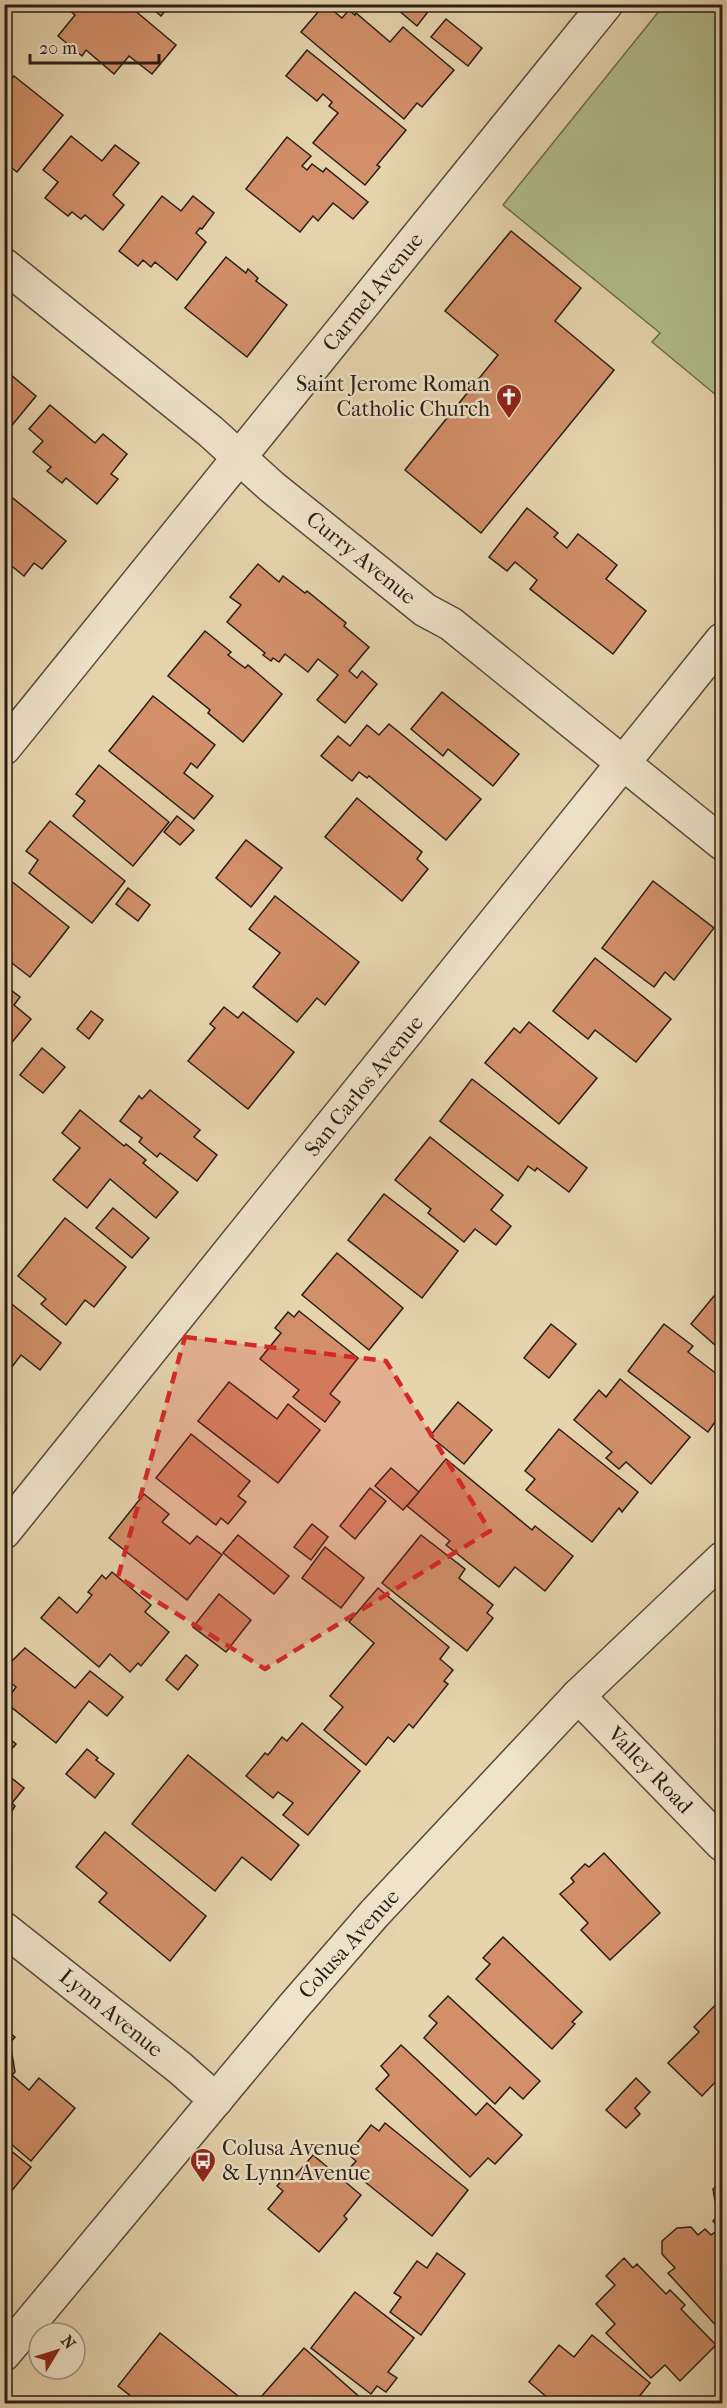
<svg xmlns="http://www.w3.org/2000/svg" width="727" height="2408" font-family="'IM FELL French Canon',serif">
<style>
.green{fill:#b1bd8d;stroke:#6e6d52;stroke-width:1.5}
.building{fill:#d28f69;stroke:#2a1d17;stroke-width:1.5}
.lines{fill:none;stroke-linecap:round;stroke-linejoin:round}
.minor-casing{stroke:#594b3c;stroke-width:36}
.tertiary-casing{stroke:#594b3c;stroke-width:36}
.minor{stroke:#efe3ca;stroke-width:33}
.tertiary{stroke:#efe3ca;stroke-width:33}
.marked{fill:#d62828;fill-opacity:0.2;stroke:#d62828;stroke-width:4.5;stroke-dasharray:12 8;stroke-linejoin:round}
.labels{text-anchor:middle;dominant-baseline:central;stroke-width:5;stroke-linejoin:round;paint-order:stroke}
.street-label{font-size:22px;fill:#2a1d17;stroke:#efe3ca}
.poi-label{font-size:22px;fill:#2a1d17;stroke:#efe3ca;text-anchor:end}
</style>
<rect width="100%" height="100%" fill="#e6d4ad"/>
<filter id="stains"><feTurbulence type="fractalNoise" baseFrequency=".00333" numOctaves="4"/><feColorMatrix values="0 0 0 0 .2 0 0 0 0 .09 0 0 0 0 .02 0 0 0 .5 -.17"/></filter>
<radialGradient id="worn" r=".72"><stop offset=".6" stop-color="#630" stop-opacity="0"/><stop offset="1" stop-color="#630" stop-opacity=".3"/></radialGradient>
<path class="green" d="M664 5H722V400L652 342 660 333 503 205Z"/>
<g class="building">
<path d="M73 4H127L176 45 152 74 129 56 114 74 86 50 82 56 58 36 75 15 69 10Z"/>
<path d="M147 4H171L161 16Z"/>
<path d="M325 4 342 18 349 10 355 15 356 13 390 42 403 27 454 70 422 107 417 103 404 119 301 32Z"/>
<path d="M391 4H434L417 26Z"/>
<path d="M446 19 482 48 468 66 431 37Z"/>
<path d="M307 50 406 130 377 165 380 167 365 185 313 143 338 113 329 106 332 102 323 94 317 101 286 76Z"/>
<path d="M14 76 63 115 17 172 4 162V88Z"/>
<path d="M71 136 102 161 115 145 139 163 113 195 124 205 103 230 85 215 81 219 72 212 68 216 45 198 58 182 43 170Z"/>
<path d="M287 137 311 156 302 166 307 170 312 164 323 172 326 168 368 202 353 219 333 203 318 221 313 216 300 232 246 189Z"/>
<path d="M162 196 181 211 193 196 214 213 202 229 200 228 196 233 206 242 177 280 155 262 151 267 143 260 138 266 119 251Z"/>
<path d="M511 231 581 288 555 321 614 370 481 533 405 470 498 355 445 311Z"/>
<path d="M226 257 246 273 248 269 258 278 256 281 287 305 247 357 185 308Z"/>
<path d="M4 369 36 396 4 435Z"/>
<path d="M50 405 95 443 103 434 127 454 111 474 118 479 97 504 66 478 62 483 47 471 51 467 33 452 43 441 29 429Z"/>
<path d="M4 491 66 541 42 569 34 563 24 576 4 560Z"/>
<path d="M527 508 558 533 554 537 567 548 578 534 617 565 606 579 646 611 613 654 530 589 537 580 515 562 507 571 489 557Z"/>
<path d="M258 564 279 582 283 576 305 593 307 591 346 623 344 626 369 647 349 671 357 678 362 671 377 684 345 723 317 700 338 675 318 659 308 672 285 654 279 662 273 658 271 661 263 655 265 653 227 622 241 605 230 597Z"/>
<path d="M205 631 231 652 228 655 245 668 248 665 282 694 243 742 208 713 210 710 168 676Z"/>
<path d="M442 692 519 754 493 786 448 749 443 756 411 729Z"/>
<path d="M153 696 215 745 197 768 191 763 184 773 213 796 194 819 109 751Z"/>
<path d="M389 724 481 799 446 840 369 776 367 778 359 772 352 781 321 756 338 736 350 746 367 725 379 735Z"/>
<path d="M99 765 169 822 133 866 73 816 85 801 76 794Z"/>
<path d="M357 798 422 852 417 859 428 869 402 901 325 837Z"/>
<path d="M177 816 194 830 180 845 164 832Z"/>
<path d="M50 821 125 881 92 923 29 873 38 860 26 851Z"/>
<path d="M246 840 282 868 251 907 216 878Z"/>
<path d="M5 876 69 927 30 977 4 957Z"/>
<path d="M653 881 714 928 674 980 665 972 654 987 602 948Z"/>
<path d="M128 888 150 905 138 921 116 904Z"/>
<path d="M275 896 359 962 325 1005 317 998 297 1022 253 987 280 953 249 929Z"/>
<path d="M595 958 671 1019 636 1062 595 1030 588 1039 553 1011Z"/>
<path d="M4 985 20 997 14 1005 31 1019 5 1051Z"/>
<path d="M224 1007 238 1018 243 1012 294 1052 248 1109 188 1061 215 1028 210 1024Z"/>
<path d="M91 1011 103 1020 89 1039 77 1029Z"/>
<path d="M529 1022 597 1078 559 1124 485 1063 514 1028 520 1033Z"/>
<path d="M42 1048 65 1067 43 1093 20 1075Z"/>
<path d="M472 1079 587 1168 569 1192 537 1168 535 1171 528 1166 518 1181 440 1121Z"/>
<path d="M150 1090 200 1130 194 1137 217 1155 197 1181 160 1153 157 1157 139 1142 142 1138 120 1121 139 1096 142 1099Z"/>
<path d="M80 1110 124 1146 126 1144 146 1160 143 1163 178 1192 156 1218 110 1179 87 1208 53 1180 80 1148 62 1133Z"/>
<path d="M430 1137 503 1195 491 1210 511 1226 496 1245 475 1229 464 1242 428 1213 431 1209 395 1180Z"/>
<path d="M384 1194 458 1251 422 1298 348 1240Z"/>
<path d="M113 1208 149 1238 132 1258 96 1228Z"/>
<path d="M65 1218 126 1267 94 1307 85 1300 66 1325 41 1304 46 1299 18 1276Z"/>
<path d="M337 1253 403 1308 369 1350 302 1295Z"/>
<path d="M722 1295V1351L691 1324 714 1296 718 1299Z"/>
<path d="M4 1298 61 1343 40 1370 21 1355 8 1372 4 1369Z"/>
<path d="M299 1311 358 1358 330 1394 340 1402 325 1422 293 1397 299 1390 260 1359 281 1333 275 1328 288 1312 294 1317Z"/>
<path d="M551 1324 576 1344 549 1378 524 1358Z"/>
<path d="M664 1324 693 1346 688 1352 722 1378V1412L708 1432 628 1371Z"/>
<path d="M620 1379 690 1437 651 1484 626 1462 619 1469 606 1458 612 1452 574 1420 599 1390 606 1397Z"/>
<path d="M229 1382 277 1419 288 1404 320 1430 278 1483 198 1421Z"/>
<path d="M458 1402 492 1430 464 1464 430 1436Z"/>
<path d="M559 1429 638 1492 622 1512 619 1508 592 1542 526 1490 535 1479 525 1471Z"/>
<path d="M191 1434 250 1481 238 1496 246 1502 228 1524 221 1518 216 1525 156 1478Z"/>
<path d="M446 1459 532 1530 535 1526 573 1556 545 1591 515 1567 499 1587 446 1545 450 1541 407 1506Z"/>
<path d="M391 1468 419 1492 403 1510 375 1486Z"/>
<path d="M370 1488 386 1501 355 1539 340 1526Z"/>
<path d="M144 1494 169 1514 162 1522 190 1544 197 1536 222 1555 187 1600 109 1538Z"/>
<path d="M312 1524 328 1537 311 1560 294 1547Z"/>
<path d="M238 1535 289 1576 274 1594 223 1553Z"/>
<path d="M421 1535 465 1569 459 1578 493 1605 487 1613 493 1618 467 1651 382 1583Z"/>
<path d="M325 1547 364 1578 341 1608 302 1578Z"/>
<path d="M112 1572 151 1605 145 1612 169 1632 141 1666 138 1663 130 1672 110 1654 99 1667 41 1618 59 1597 77 1613 92 1595 88 1592 102 1575 106 1579Z"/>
<path d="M378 1588 449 1647 440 1659 453 1670 444 1681 448 1684 413 1728 409 1724 394 1742 388 1737 366 1765 324 1730 343 1707 330 1696 374 1643 349 1622Z"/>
<path d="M219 1594 251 1620 226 1652 193 1627Z"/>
<path d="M25 1648 75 1688 90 1671 123 1697 107 1716 89 1701 56 1743 5 1702 16 1687 4 1677V1665L6 1667Z"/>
<path d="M186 1655 198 1665 178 1690 166 1680Z"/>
<path d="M302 1723 360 1771 308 1835 283 1815 293 1803 278 1792 273 1798 246 1776 265 1753 268 1755 282 1737 287 1741Z"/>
<path d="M4 1734 16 1744 4 1758Z"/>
<path d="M87 1749 98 1758 96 1760 114 1774 95 1798 66 1774Z"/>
<path d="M188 1755 299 1845 271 1880 242 1857 215 1891 132 1824Z"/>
<path d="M4 1772 24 1788 12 1803 15 1806 4 1824Z"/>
<path d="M105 1832 206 1916 170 1961 99 1902 107 1893 76 1867Z"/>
<path d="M604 1853 660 1913 610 1960 581 1930 588 1923 560 1894 574 1882 571 1878 585 1864 589 1867Z"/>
<path d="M503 1937 582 2012 572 2022 575 2024 552 2049 476 1979 490 1964 483 1958Z"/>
<path d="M448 1996 540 2081 523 2099 510 2087 495 2104 424 2038 437 2023 429 2016Z"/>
<path d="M722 1998V2075L702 2096 668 2063 699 2032 694 2027Z"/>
<path d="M4 2029 15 2037 8 2045 11 2048 15 2072 12 2075 29 2090 39 2078 75 2108 31 2161 4 2138Z"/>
<path d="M401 2045 476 2115 487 2103 522 2135 495 2164 488 2158 470 2177 376 2089 389 2075 381 2066Z"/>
<path d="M636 2078 650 2092 635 2108 640 2114 626 2128 606 2110Z"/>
<path d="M385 2123 468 2190 432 2236 349 2169 356 2161 348 2154 371 2125 379 2131Z"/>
<path d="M4 2145 31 2167 10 2193 4 2188Z"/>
<path d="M313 2155 361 2195 344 2216 347 2219 319 2252 268 2209 283 2191 277 2186 290 2171 296 2175Z"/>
<path d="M722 2181V2209L715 2201 713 2189Z"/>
<path d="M722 2211V2231L713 2221Z"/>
<path d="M691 2227 698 2235 705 2229 711 2235 715 2232 722 2240V2328L720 2330 668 2273 675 2268 662 2254V2241L677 2228Z"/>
<path d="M437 2253 465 2274 421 2335 390 2312 401 2297 394 2293 417 2261 427 2268Z"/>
<path d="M624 2258 633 2268 637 2264 666 2294 670 2290 685 2305 681 2309 716 2345 680 2381 665 2365 651 2378 606 2333 615 2324 596 2304 615 2285 606 2276Z"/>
<path d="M355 2292 414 2338 388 2372 397 2378 386 2392 377 2386 371 2394 311 2348Z"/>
<path d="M160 2333 248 2404H141L118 2386Z"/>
<path d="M592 2335 650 2383 633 2404H555L529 2382 559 2345 574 2357Z"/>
<path d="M304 2348 363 2400 361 2404H269L261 2397Z"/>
</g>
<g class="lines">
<defs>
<g id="minor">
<path d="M4 265 210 431 272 487 425 610 451 624 722 843"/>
<path d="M4 748 606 4"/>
<path d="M4 1532 722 640"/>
<path d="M578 1696 722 1844"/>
<path d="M4 1929 180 2068 216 2100"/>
</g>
<path id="tertiary" d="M4 2354 294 2006 374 1914 578 1696 722 1559"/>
</defs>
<use href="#minor" class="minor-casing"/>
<use href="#tertiary" class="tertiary-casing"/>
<use href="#minor" class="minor"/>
<use href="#tertiary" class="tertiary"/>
</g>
<path class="marked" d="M185 1337 386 1361 490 1531 265 1669 118 1577Z"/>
<defs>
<symbol id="church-pin" viewBox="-11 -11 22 30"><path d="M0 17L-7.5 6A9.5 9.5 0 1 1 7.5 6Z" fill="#8f2418" stroke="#efe3ca"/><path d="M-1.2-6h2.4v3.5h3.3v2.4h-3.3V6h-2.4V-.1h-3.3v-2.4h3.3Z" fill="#fff"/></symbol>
<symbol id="bus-pin" viewBox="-11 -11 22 30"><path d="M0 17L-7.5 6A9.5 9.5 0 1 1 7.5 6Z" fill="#8f2418" stroke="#efe3ca"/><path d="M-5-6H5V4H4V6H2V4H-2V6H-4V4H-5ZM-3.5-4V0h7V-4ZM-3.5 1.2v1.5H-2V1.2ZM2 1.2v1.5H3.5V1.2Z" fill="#fff"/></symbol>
</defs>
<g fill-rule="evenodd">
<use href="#church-pin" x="494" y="382" width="30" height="40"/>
<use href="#bus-pin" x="188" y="2146" width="30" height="40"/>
</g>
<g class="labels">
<g class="street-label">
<text transform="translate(373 292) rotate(-51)">Carmel Avenue</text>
<text transform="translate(361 558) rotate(39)">Curry Avenue</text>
<text transform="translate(364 1086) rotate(-51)">San Carlos Avenue</text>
<text transform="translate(650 1770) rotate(46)">Valley Road</text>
<text transform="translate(349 1944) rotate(-48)">Colusa Avenue</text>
<text transform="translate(111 2013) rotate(39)">Lynn Avenue</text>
</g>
<g class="poi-label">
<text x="490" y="384">Saint Jerome Roman<tspan x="490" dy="25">Catholic Church</tspan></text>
<text x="222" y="2148" text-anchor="start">Colusa Avenue<tspan x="222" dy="25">&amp; Lynn Avenue</tspan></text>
</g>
</g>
<rect width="727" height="2408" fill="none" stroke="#e6d4ad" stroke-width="24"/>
<rect x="6" y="6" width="715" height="2396" fill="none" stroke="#2a1d17" stroke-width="3"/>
<rect x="12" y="12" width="703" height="2384" fill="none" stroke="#2a1d17" stroke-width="1.5"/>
<g transform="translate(57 2351) rotate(52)"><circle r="28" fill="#efe3ca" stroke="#a09482" stroke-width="1.5"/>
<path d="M0-4.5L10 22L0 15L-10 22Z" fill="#8f2418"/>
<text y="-9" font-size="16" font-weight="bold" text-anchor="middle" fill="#2a1d17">N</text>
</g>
<path d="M30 54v9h129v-9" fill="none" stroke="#2a1d17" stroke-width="3"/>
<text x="39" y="54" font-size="18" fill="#2a1d17" stroke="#efe3ca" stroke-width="4.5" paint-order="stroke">20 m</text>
<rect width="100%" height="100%" filter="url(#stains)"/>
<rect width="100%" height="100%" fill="url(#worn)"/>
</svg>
